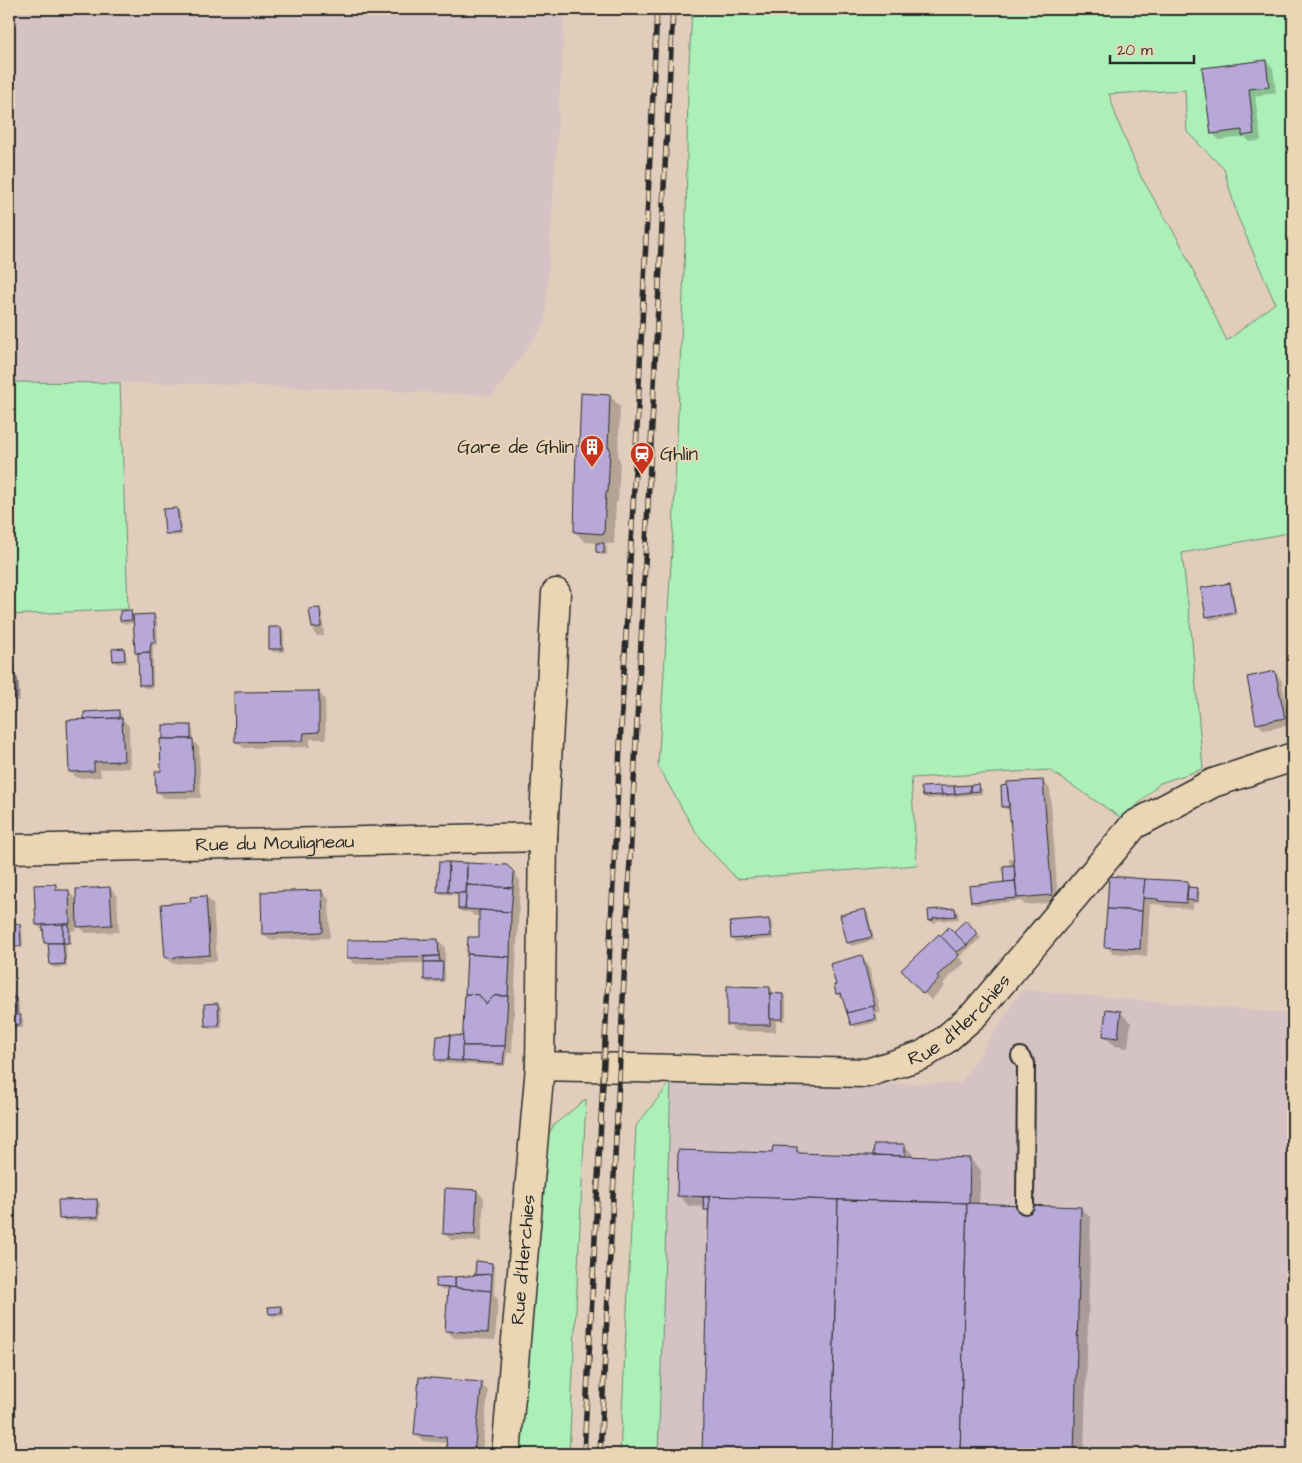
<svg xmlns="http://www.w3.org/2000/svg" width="1302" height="1463" font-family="'Architects Daughter',sans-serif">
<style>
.built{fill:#d4c2c4}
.green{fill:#adefb9;stroke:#6c8d72;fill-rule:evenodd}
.shadow{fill:#0003}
.building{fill:#b8a8d8;stroke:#2b2b2b}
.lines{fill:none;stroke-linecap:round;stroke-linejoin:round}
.lane-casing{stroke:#2b2b2b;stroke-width:20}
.street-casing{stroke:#2b2b2b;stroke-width:31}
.lane{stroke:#ead6b4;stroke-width:16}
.street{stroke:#ead6b4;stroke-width:28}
.rail-casing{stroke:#2b2b2b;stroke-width:5.5}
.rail{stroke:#ead6b4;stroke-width:4;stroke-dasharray:11;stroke-linecap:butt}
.labels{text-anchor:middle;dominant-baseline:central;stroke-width:4;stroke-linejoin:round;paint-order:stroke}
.poi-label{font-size:19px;fill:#2b2b2b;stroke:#ead6b4;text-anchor:end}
.street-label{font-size:19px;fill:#2b2b2b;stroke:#ead6b4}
</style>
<rect width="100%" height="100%" fill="#e0cdbb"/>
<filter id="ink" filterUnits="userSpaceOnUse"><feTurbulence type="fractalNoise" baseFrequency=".02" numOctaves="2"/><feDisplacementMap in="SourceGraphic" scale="10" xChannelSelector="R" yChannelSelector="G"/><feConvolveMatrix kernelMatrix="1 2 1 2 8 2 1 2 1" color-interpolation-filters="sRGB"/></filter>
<g filter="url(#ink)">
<g class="built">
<path d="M9 9H565L545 323 493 395 181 383 9 382Z"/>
<path d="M1022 990 1293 1014V1454H658L671 1082 826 1085 961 1083Z"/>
</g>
<g class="green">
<path d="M692 9H1293V532L1182 553 1191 630 1203 769 1160 783 1123 819 1049 770 911 778 917 865 737 879 708 848 692 826 658 766 673 533 686 221 688 85ZM1185 90 1187 132 1224 169 1237 215 1275 303 1227 341 1179 241 1141 177 1118 122 1109 94Z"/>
<path d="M9 382 120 383 128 609 9 615Z"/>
<path d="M671 1082 658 1454H620L636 1126Z"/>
<path d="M586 1099 569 1454H506L531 1164 554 1125Z"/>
</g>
<g class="shadow">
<path d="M1266 61 1273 68 1276 93 1255 96 1261 141 1250 142 1245 137 1219 140 1212 133Z"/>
<path d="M610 396 620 406 618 458 620 460 618 502H616L614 544 603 543 607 547V555H601L598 552V543L585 542 575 532 580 447Z"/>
<path d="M177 509 180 512 182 535 169 536 166 533Z"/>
<path d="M1229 585 1232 588 1237 615 1210 620 1207 616Z"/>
<path d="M311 610H319L322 613 324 636H317L314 633Z"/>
<path d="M130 611 134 616H154L157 619 158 645H153V688H144L140 684 139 656 136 653 135 623 125 624 122 620Z"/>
<path d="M281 628 284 631V652H273L270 649Z"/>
<path d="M123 649 126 652 127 663 117 664 114 661Z"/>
<path d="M1274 672 1281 679 1291 725 1264 730 1257 723Z"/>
<path d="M9 680H16L19 683 20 701H9Z"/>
<path d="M318 692 325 699 326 739H310V747L244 748 237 742Z"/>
<path d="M118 712 122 715V719L129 726 130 768 100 769 101 777 77 778 70 771 87 720 85 719Z"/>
<path d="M190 726 193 730V741L199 747 201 798H164L157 791 162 772Z"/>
<path d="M9 756 10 758 13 777H9Z"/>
<path d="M1043 782 1050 789 1058 902 1025 905 1021 901 975 905 972 902 1005 884 1010 867 1009 858H1014L1011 810H1007L1004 807 1002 787Z"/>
<path d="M978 785 982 789V794L927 799 924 795Z"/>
<path d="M440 863 467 864 514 873 520 881 512 1053H507L505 1066 440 1063 436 1059 464 1037 480 939 481 916H474L470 912H462L459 909V895L441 894 438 891Z"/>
<path d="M1110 878 1187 883 1193 889H1197L1200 892 1199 903H1193V909L1166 907 1164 905 1150 904 1147 956 1113 953 1106 946Z"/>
<path d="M55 886 63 891H68L77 900 110 888 117 895 119 932 86 933 79 926 78 920H76V930L71 931V945H66L67 967 54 968 51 965 49 946 46 943 44 932 37 925Z"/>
<path d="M9 892 10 925H19L22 928 23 948H13V956H9Z"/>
<path d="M322 892 329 899 330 938 270 940 263 933Z"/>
<path d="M206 897 213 904 217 961 173 964 166 957Z"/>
<path d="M955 909 958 912 959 919 936 921V923H933L930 920 929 911Z"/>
<path d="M864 910 868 913 874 940 852 946 848 943 842 916Z"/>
<path d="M769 920 772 923 773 939 735 942 732 939Z"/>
<path d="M966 922 981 938 959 957 965 963 943 983 945 986 931 1000 924 993Z"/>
<path d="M438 940 445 947V962H442L445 966V982L428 983 425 980V963L355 964 348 957Z"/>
<path d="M861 957 868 964 881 1012 876 1014 878 1022 855 1027 852 1024 844 1001 837 994 835 986Z"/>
<path d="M770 988 776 995H783L786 998V1017H776V1020H786V1021H776V1032L735 1031 728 1024Z"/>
<path d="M9 991H11L14 994V1000L19 1003V1016L23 1019V1028H16V1029L9 1030Z"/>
<path d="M218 1004 221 1007 222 1028 209 1029 206 1026Z"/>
<path d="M1120 1012 1131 1023 1128 1048 1115 1046 1104 1036Z"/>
<path d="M875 1145 905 1146 915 1157 970 1159 981 1170 979 1205 1080 1208 1091 1218 1084 1454H703L710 1214 705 1209V1207L689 1206 678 1195 774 1154 796 1148 802 1154 874 1156Z"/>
<path d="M477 1191 484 1198 481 1242 451 1240 444 1233Z"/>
<path d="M97 1200 100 1203V1220L63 1221 60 1218Z"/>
<path d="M477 1262 492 1264 495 1267 494 1295 498 1299 495 1340 454 1338 447 1331 450 1290H441L438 1287 476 1276Z"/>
<path d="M281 1307 284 1310V1316L273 1317 270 1314Z"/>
<path d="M481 1384 488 1391 482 1454H448V1443L422 1441 415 1434Z"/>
</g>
<g class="building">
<path d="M1266 60 1269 87 1249 89 1254 134 1242 136V130L1211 134 1202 68Z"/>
<path d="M581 393 610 395 608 448H610L608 492H606L604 534 574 532 576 446H579Z"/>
<path d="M177 508 180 533 165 534 163 509Z"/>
<path d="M596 543H604V553L596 552Z"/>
<path d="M1230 583 1235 612 1206 617 1201 588Z"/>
<path d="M320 608 321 627 312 628 309 609Z"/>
<path d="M131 610 132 620 120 621V611Z"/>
<path d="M154 614 155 642H151L150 652 135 653 133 615Z"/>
<path d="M269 627H281L282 649H269Z"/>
<path d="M124 648 125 660 113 661 112 649Z"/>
<path d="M150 652 151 685H139L138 653Z"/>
<path d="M1275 671 1285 718 1256 724 1247 677Z"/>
<path d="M17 678V698H9V679Z"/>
<path d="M319 691V732L304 733 303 741 235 742 234 692Z"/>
<path d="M119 710V718L84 719V712Z"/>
<path d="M119 718H122L124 761 94 762V771L69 772 67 720Z"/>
<rect x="163" y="725" width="28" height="14"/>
<path d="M160 739H193L195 791 156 792 155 771H161Z"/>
<path d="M1043 780 1052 895 1017 898 1007 782Z"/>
<path d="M979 784 980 791 970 792V785Z"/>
<path d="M970 785V792L955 794 954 786Z"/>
<path d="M1007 785 1009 807H1002L1001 786Z"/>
<path d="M940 786H954L955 794 942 795Z"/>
<path d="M940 786 942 795 923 796 921 787Z"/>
<path d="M439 862H449L448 892H437Z"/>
<path d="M449 862 467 863 466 893 448 892Z"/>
<path d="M467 863 507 865 514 872 513 888 467 885Z"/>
<path d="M1014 865 1015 881 1004 883 1003 866Z"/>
<path d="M1109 876 1145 879 1142 911 1107 909Z"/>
<path d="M1145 879 1188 881 1186 903 1158 901V899L1143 898Z"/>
<path d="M1015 881 1017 898 971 902 969 886Z"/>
<path d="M56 884V890H69L70 923 69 924 36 925 34 885Z"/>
<path d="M467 885 513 888 511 912 465 909Z"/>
<path d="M110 887 112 925 77 927 76 889Z"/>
<path d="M1188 887 1198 888 1197 901 1187 900Z"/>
<path d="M322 890 323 932 262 934 261 892Z"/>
<path d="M458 893H466L465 909H458Z"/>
<path d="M206 896 210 955 165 958 161 904 191 902 190 897Z"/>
<path d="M955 908 956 916 933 918V920L929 921 928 910Z"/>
<path d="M865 909 872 937 847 943 840 915Z"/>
<path d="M1107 909 1142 911 1140 949 1104 947Z"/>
<path d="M479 910 511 912 510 957 467 954 468 937H479Z"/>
<path d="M769 919 771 936 731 939 730 922Z"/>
<path d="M966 920 978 934 967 945 953 932Z"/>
<path d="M9 923 20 924 21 946H10Z"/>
<rect x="63" y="924" width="6" height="19"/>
<path d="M63 924V943H44L43 925Z"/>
<path d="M949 927 967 945 956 953 940 936Z"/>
<path d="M939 934 959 955 937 976 939 979 923 994 901 970Z"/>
<path d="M438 939 439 956 347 958V940Z"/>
<path d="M48 943H63L65 964 50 965Z"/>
<path d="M467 954 510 957 508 996H494L486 1004 479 995 465 994Z"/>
<path d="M862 955 875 1006 847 1013 841 993 836 994 834 985H836L830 964Z"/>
<path d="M439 956 440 962H424V957Z"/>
<path d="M424 962H443L442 980H424Z"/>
<path d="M727 986 770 987V1025H727Z"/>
<path d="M9 990H11L12 1015H9Z"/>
<path d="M770 993 783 994V1019H770Z"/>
<path d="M465 994 479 995 486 1004 494 996H508L505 1046H462Z"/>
<path d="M12 998H16L17 1015H21L20 1025H13Z"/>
<path d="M218 1003 219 1026H205L204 1004Z"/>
<path d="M873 1006 876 1019 851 1025 847 1013Z"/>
<path d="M1106 1009 1121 1011 1118 1038 1103 1036Z"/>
<path d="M450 1035 463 1036 462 1061 448 1060Z"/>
<path d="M450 1035 448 1060H435L437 1036Z"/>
<path d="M462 1046H505L503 1064 462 1061Z"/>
<path d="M874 1144H905V1156L873 1155Z"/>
<path d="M773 1146 797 1147V1153L970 1158 969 1203 677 1196 678 1150 772 1153Z"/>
<path d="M445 1188 477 1190 475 1235 443 1234Z"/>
<path d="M709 1196 838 1200 831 1454H702Z"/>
<path d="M703 1197H709V1210H704Z"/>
<path d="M97 1199 98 1217 59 1219 58 1200Z"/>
<path d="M838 1200 967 1203 960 1454H831Z"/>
<path d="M967 1203 1081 1207 1074 1454H960Z"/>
<path d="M476 1261 492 1263V1274L475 1275Z"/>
<path d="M492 1274 491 1291 455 1288V1277Z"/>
<path d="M455 1277V1288L436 1287V1278Z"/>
<path d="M448 1287 491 1291 488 1333 445 1331Z"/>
<path d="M281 1306 282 1313 269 1314 268 1307Z"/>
<path d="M419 1377 482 1382 474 1453 447 1450 446 1437 414 1435Z"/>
<path d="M447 1450 474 1453V1454H447Z"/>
</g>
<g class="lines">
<defs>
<path id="lane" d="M1020 1056 1026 1064 1025 1205"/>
<g id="street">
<path id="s1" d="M9 849 543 837"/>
<path id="s2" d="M540 1066 867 1073 923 1055 945 1040 975 1014 1134 825 1213 783 1293 757"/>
<path id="s3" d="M506 1454 540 1066 543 837 556 593"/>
</g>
</defs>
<use href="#lane" class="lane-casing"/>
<use href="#street" class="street-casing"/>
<use href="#lane" class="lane"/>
<use href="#street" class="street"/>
<defs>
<g id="rail">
<path d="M584 1454 621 727 635 470 657 9"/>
<path d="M600 1454 673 9"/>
</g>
</defs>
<use href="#rail" class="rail-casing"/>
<use href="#rail" class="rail"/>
</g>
</g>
<defs>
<symbol id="building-pin" viewBox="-11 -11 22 30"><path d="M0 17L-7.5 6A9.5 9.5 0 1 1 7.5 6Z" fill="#c8321e" stroke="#ead6b4"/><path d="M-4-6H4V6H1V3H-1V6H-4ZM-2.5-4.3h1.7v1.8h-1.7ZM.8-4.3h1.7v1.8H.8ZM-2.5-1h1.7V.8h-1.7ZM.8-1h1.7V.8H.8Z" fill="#fff"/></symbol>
<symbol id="station-pin" viewBox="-11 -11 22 30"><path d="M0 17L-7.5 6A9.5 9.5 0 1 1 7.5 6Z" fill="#c8321e" stroke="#ead6b4"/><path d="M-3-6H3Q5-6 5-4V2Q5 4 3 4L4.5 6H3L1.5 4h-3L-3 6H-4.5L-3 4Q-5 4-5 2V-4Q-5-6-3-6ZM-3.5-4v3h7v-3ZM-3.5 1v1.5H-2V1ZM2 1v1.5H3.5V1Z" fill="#fff"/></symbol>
</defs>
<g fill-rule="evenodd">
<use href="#building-pin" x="578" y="433" width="28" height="38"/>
<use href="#station-pin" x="628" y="440" width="28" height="38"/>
</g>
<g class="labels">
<g class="poi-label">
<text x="574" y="447">Gare de Ghlin</text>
<text x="660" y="454" text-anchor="start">Ghlin</text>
</g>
<g class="street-label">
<text stroke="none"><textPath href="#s1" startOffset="266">Rue du Mouligneau</textPath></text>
<text stroke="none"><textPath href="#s2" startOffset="436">Rue d'Herchies</textPath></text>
<text stroke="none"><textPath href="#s3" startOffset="195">Rue d'Herchies</textPath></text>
</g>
</g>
<rect width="1302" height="1463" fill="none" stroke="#ead6b4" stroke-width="30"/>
<rect x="15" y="15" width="1272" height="1433" fill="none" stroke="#2b2b2b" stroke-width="2" filter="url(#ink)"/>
<path d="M1110 55v8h84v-8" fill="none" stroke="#2b2b2b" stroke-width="2.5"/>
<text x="1117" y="55" font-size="15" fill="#2b2b2b" stroke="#ead6b4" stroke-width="4" paint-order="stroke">20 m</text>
</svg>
